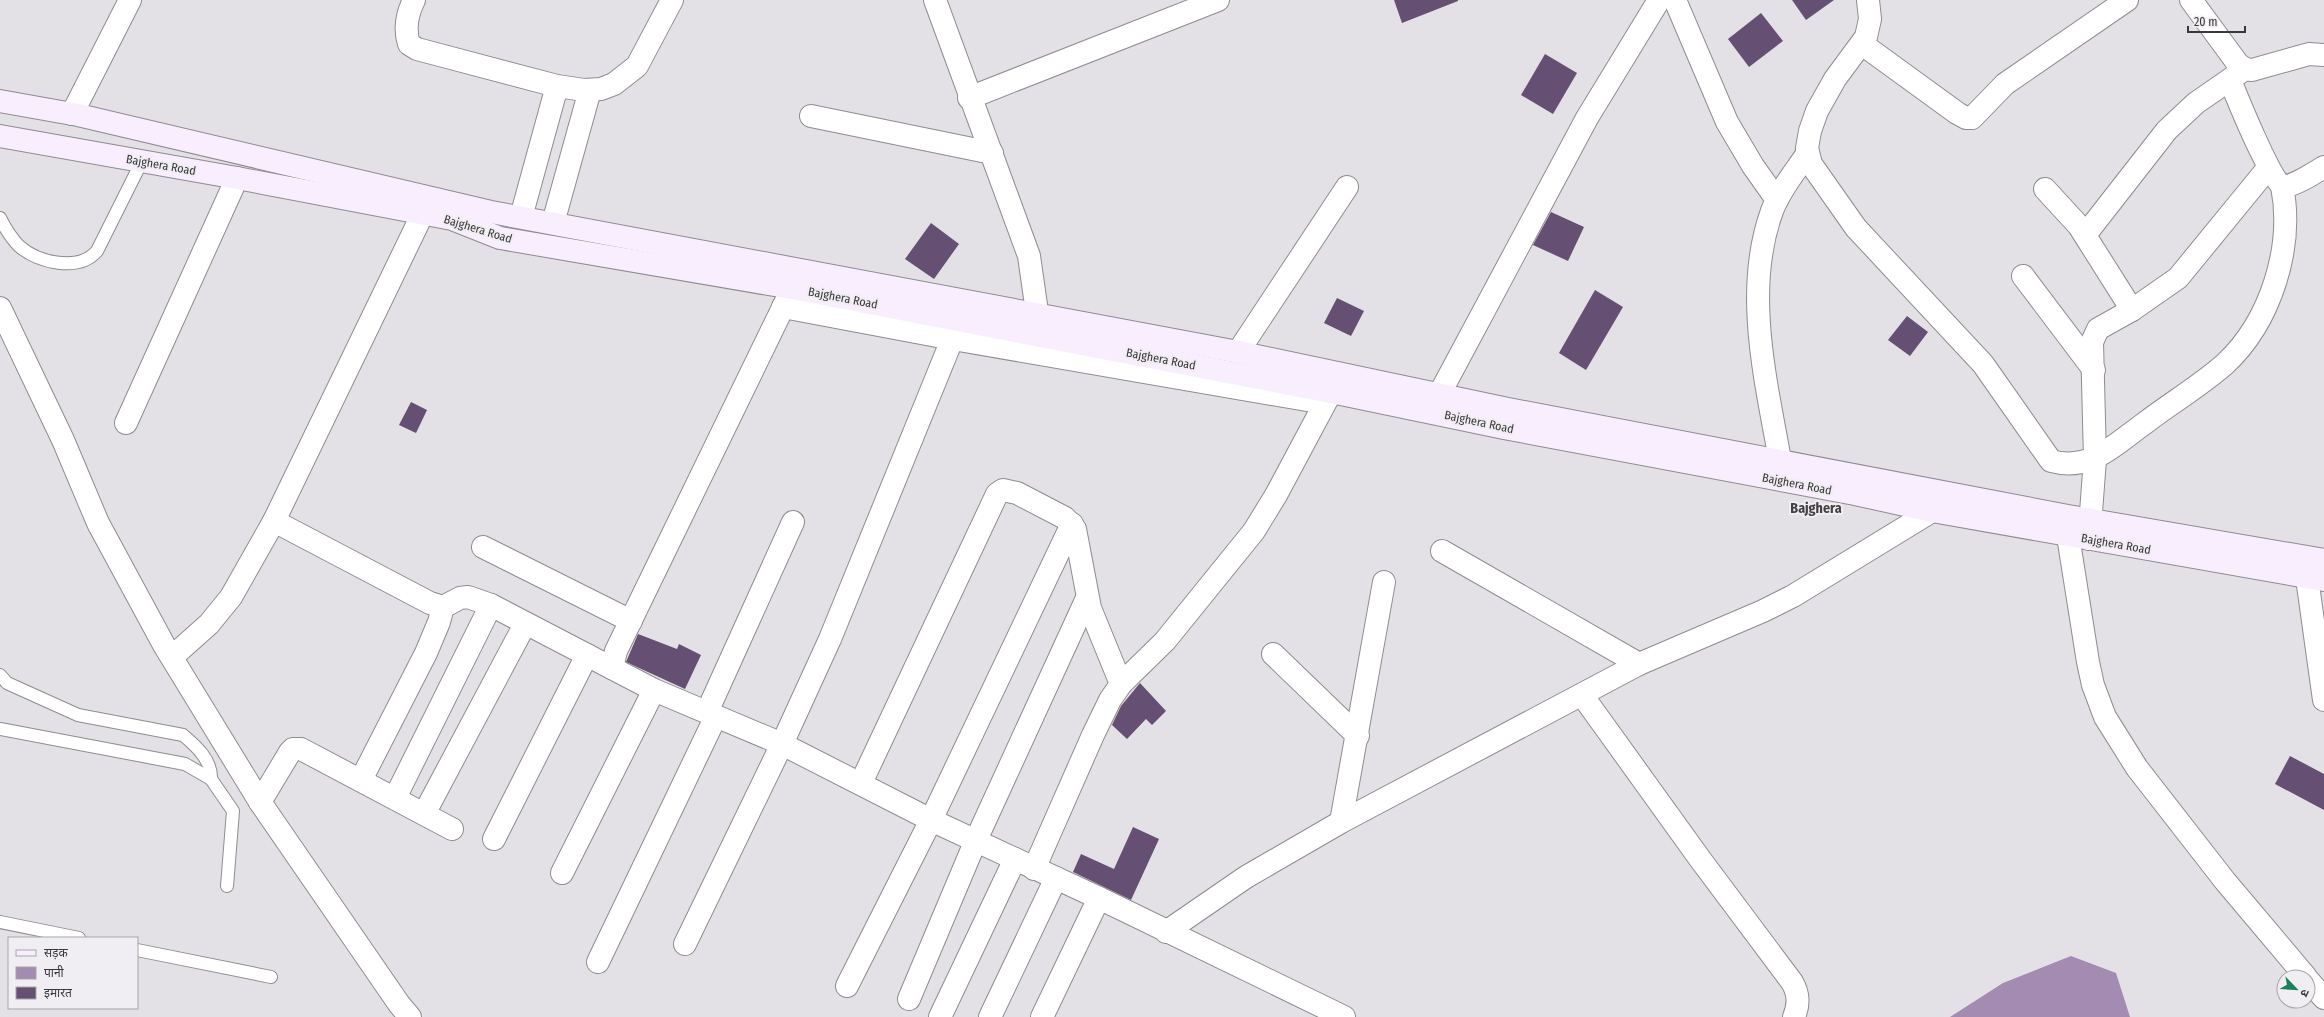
<svg xmlns="http://www.w3.org/2000/svg" width="2324" height="1017" font-family="'Fira Sans Condensed','Noto Sans Devanagari',sans-serif">
<style>
.water{fill:#a38bb2}
.building{fill:#654f72}
.lines{fill:none;stroke-linecap:round;stroke-linejoin:round}
.lane-casing{stroke:#8e8c8f;stroke-width:14}
.street-casing{stroke:#8e8c8f;stroke-width:24}
.secondary-casing{stroke:#8e8c8f;stroke-width:24}
.lane{stroke:#fff;stroke-width:12}
.street{stroke:#fff;stroke-width:22}
.secondary{stroke:#f8eefe;stroke-width:22}
.labels{text-anchor:middle;dominant-baseline:central;stroke-width:4;stroke-linejoin:round;paint-order:stroke}
.street-label{font-size:12px;fill:#383739;stroke:#f0eef2}
.quarter-label{font-size:14px;font-weight:bold;fill:#434144;stroke:#f0eef2}
</style>
<rect width="100%" height="100%" fill="#e3e1e5"/>
<path class="water" d="M2071 956 2116 973 2130 1017H1950L2003 983Z"/>
<g class="building">
<path d="M1394 0H1458V1L1402 23Z"/>
<path d="M1792 0H1834L1806 20Z"/>
<path d="M1761 13 1783 41 1749 67 1728 39Z"/>
<path d="M1545 54 1577 73 1553 114 1521 95Z"/>
<path d="M1551 212 1584 227 1568 261 1533 245Z"/>
<path d="M931 223 959 244 934 279 905 259Z"/>
<path d="M1595 290 1623 307 1586 370 1559 353Z"/>
<path d="M1337 298 1364 311 1351 336 1324 323Z"/>
<path d="M1907 316 1928 332 1910 356 1888 340Z"/>
<path d="M411 402 427 410 416 433 399 425Z"/>
<path d="M638 634 677 649 679 644 701 655 685 689 626 662Z"/>
<path d="M1140 683 1166 711 1152 725 1146 719 1127 739 1112 725 1121 706Z"/>
<path d="M2290 756 2324 774V810L2275 784Z"/>
<path d="M1133 827 1159 839 1131 900 1073 872 1081 854 1114 869Z"/>
</g>
<g class="lines">
<defs>
<g id="lane">
<path d="M0 218C5 228 11 238 19 246 38 263 79 272 97 251L142 161"/>
<path d="M0 675 7 683 78 715 183 735C196 746 212 760 211 779"/>
<path d="M0 729 185 764 211 779 233 811 227 886"/>
<path d="M0 922 79 938"/>
<path d="M137 950 271 977"/>
</g>
<g id="street">
<path d="M414 0C407 14 404 28 409 44L417 49 557 86 584 90 601 89 614 84 637 66 672 0"/>
<path d="M935 0 1029 256 1040 333"/>
<path d="M1675 0 1727 122 1753 166 1777 200"/>
<path d="M1868 0 1870 19 1866 37 1835 79 1817 111 1810 131 1807 148 1811 164 1856 228 1983 364 2051 461C2091 472 2115 444 2145 423 2171 403 2200 386 2225 364 2271 321 2294 247 2282 186"/>
<path d="M2191 0 2238 64 2245 69 2252 70 2309 54 2324 55"/>
<path d="M1862 44 1957 113 1966 118H1972L2005 84 2127 0"/>
<path d="M2230 80C2236 95 2272 184 2282 186 2291 188 2316 172 2324 167"/>
<path d="M969 98 1218 0"/>
<path d="M72 114 130 0"/>
<path d="M811 116 992 153"/>
<path d="M2045 189 2079 226 2132 310"/>
<path d="M521 217 557 86"/>
<path d="M553 223 590 90"/>
<path d="M2085 235 2167 130 2196 103 2245 69"/>
<path d="M2023 276 2094 370"/>
<path d="M783 307 953 339 1324 403"/>
<path d="M0 308 63 440 98 523 164 645 260 802 399 1004 410 1017"/>
<path d="M1238 352 1347 187"/>
<path d="M1440 393 1587 118 1659 0"/>
<path d="M126 423 237 178"/>
<path d="M1780 460C1766 381 1743 290 1772 211 1779 191 1795 172 1807 154"/>
<path d="M2068 517V536L2088 662 2093 685 2105 717 2137 768 2225 881 2306 977"/>
<path d="M274 521 430 603 443 607 460 598 468 597 491 605 654 690 782 744 931 820 1099 898 1344 1017"/>
<path d="M2089 539 2095 459 2092 342 2098 329 2132 310 2178 278 2268 168"/>
<path d="M483 547 631 621"/>
<path d="M1442 551 1639 664"/>
<path d="M2307 578 2324 700"/>
<path d="M1273 654 1358 736"/>
<path d="M172 657 209 624 231 597 274 521 422 215"/>
<path d="M612 668 616 651 790 293"/>
<path d="M1582 695 1700 859 1792 982C1799 994 1799 1004 1794 1017"/>
<path d="M707 712 793 522"/>
<path d="M361 780 426 653 439 622 443 607"/>
<path d="M861 783 997 494 1003 490 1017 493 1065 518 1075 529 1090 608 1121 684"/>
<path d="M395 798 491 605"/>
<path d="M260 802 290 752 293 749H301L452 829"/>
<path d="M424 814 525 624"/>
<path d="M1341 822 1384 582"/>
<path d="M494 839 587 655"/>
<path d="M1034 869 1093 735 1110 700 1121 684 1165 641 1254 531 1276 495 1331 392"/>
<path d="M562 873 654 690"/>
<path d="M1166 932 1246 877 1341 822 1639 664 1763 611 1793 596 1932 511"/>
<path d="M685 944 782 744 830 639 960 320"/>
<path d="M598 962 716 716"/>
<path d="M2308 980 2324 998"/>
<path d="M847 986 931 820 1072 524"/>
<path d="M909 999 976 840 1087 598"/>
<path d="M940 1017 1015 859"/>
<path d="M990 1017 1056 878"/>
<path d="M1042 1017 1099 898"/>
</g>
<g id="secondary">
<path d="M0 101 78 115 491 212 1238 352 1508 409 2068 516 2324 560"/>
<path d="M0 136 237 178 452 219 500 238 792 288 1331 392 1504 428 1855 494 1932 511 2324 580"/>
</g>
</defs>
<use href="#lane" class="lane-casing"/>
<use href="#street" class="street-casing"/>
<use href="#secondary" class="secondary-casing"/>
<use href="#lane" class="lane"/>
<use href="#street" class="street"/>
<use href="#secondary" class="secondary"/>
</g>
<g class="labels">
<g class="street-label">
<text transform="translate(161 165) rotate(10)">Bajghera Road</text>
<text transform="translate(478 229) rotate(17)">Bajghera Road</text>
<text transform="translate(843 298) rotate(11)">Bajghera Road</text>
<text transform="translate(1161 359) rotate(11)">Bajghera Road</text>
<text transform="translate(1479 422) rotate(12)">Bajghera Road</text>
<text transform="translate(1797 484) rotate(11)">Bajghera Road</text>
<text transform="translate(2116 544) rotate(10)">Bajghera Road</text>
</g>
<g class="quarter-label">
<text x="1816" y="508">Bajghera</text>
</g>
</g>
<rect x="8" y="937" width="130" height="72" fill="#f0eef2" stroke="#a6a5a8"/>
<rect x="16" y="950" width="20" height="6" fill="#f8eefe" stroke="#a6a5a8"/>
<text x="44" y="957" font-size="12" fill="#383739">सड़क</text>
<rect x="16" y="967" width="20" height="12" fill="#a38bb2" stroke="#a6a5a8"/>
<text x="44" y="977" font-size="12" fill="#383739">पानी</text>
<rect x="16" y="987" width="20" height="12" fill="#654f72" stroke="#a6a5a8"/>
<text x="44" y="997" font-size="12" fill="#383739">इमारत</text>
<g transform="translate(2296 989) rotate(115)"><circle r="19" fill="#f0eef2" stroke="#a6a5a8"/>
<path d="M0-3L7 15L0 10L-7 15Z" fill="#1b815b"/>
<text y="-6" font-size="11" font-weight="bold" text-anchor="middle" fill="#383739">उ</text>
</g>
<path d="M2188 26v6h57v-6" fill="none" stroke="#383739" stroke-width="2"/>
<text x="2194" y="26" font-size="12" fill="#383739" stroke="#f0eef2" stroke-width="3" paint-order="stroke">20 m</text>
</svg>
